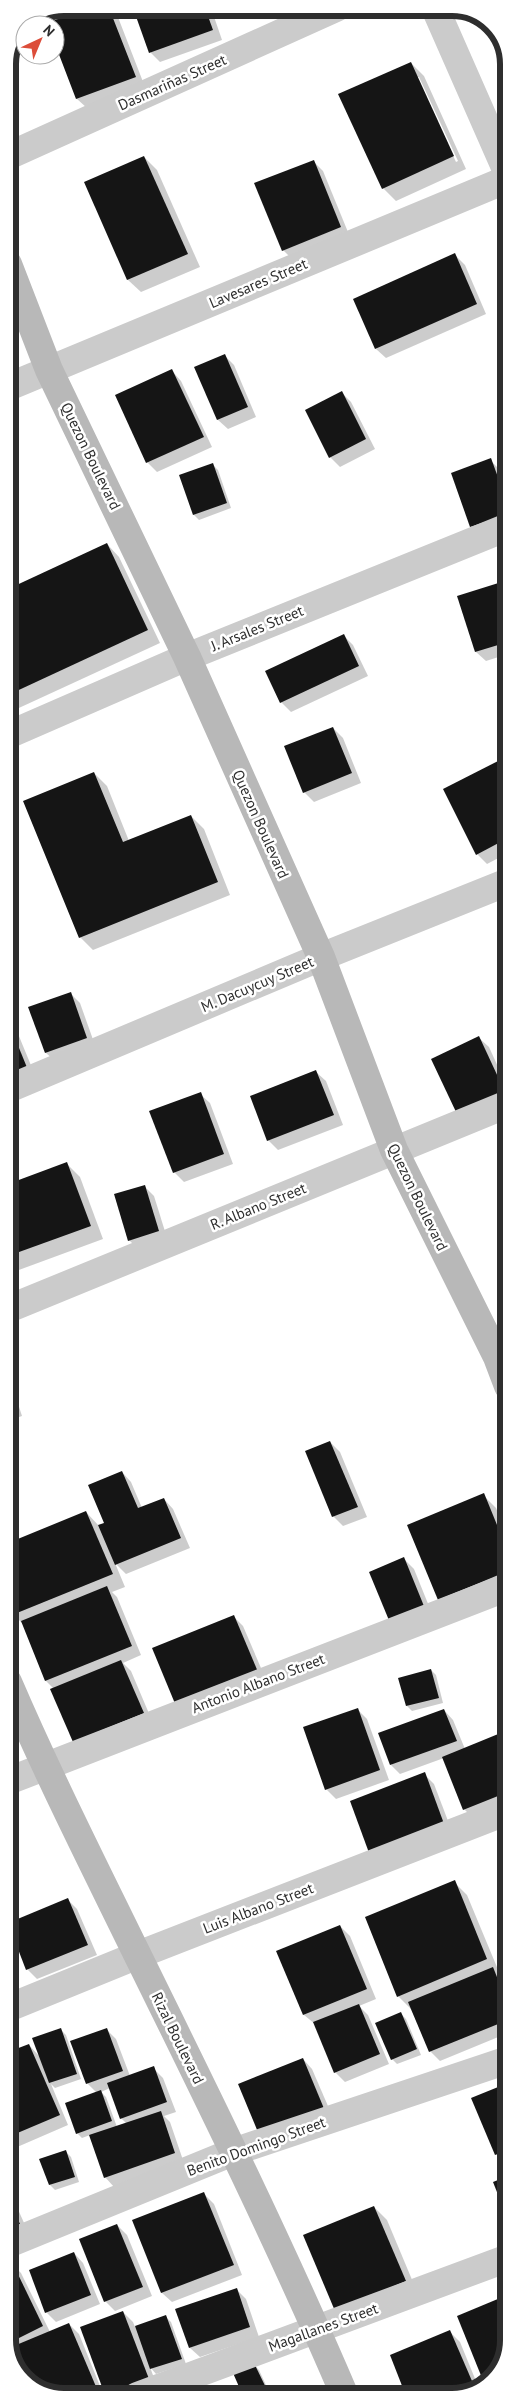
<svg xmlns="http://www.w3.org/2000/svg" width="516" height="2404" font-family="'PT Sans',sans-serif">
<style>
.shadow{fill:#0003;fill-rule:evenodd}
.building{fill:#151515}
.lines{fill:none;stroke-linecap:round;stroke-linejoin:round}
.street{stroke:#cbcbcb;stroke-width:28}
.secondary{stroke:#b8b8b8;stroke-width:28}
.labels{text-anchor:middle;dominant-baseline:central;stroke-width:5;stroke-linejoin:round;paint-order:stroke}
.street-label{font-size:15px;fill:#2e2e2e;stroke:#fff}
.rim{fill:none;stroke:#2e2e2e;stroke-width:6}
</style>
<rect width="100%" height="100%" fill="#fff"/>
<g class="shadow">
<path d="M91 8H112L116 12 145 87 87 108 77 99 55 40V25L49 24Z"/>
<path d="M134 8H211L222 40 160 62 151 53Z"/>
<path d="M31 21 33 25H25V36L18 39 24 24Z"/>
<path d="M411 63 424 76 466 169 396 201 383 188ZM417 77H419L458 161 456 162Z"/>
<path d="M144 157 157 170 200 267 141 292 128 280 85 183Z"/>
<path d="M313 161 323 171 350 237 293 260 283 250Z"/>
<path d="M455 255 465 265 486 314 386 358 376 349Z"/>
<path d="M224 355 234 365 256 417 228 429 218 420 195 368Z"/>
<path d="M172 371 181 381 212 447 157 472 147 462Z"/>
<path d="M342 393 351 402 375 449 340 467 330 457Z"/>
<path d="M490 460 500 470 508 490V527L481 536 471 526Z"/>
<path d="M213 465 218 470 231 508 199 520 194 515Z"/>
<path d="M107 544 119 557 160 643 8 713V590Z"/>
<path d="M508 581V654L486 661 476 652Z"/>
<path d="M344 636 353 645 368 676 291 712 281 702Z"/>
<path d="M333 728 343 738 361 783 314 802 304 792Z"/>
<path d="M502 760 508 766V853L487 864 477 854Z"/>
<path d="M94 773 107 786 129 841 191 816 204 829 230 895 93 950 80 937Z"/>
<path d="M70 993 80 1003 96 1048 56 1062 46 1053Z"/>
<path d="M8 1018 14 1024 37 1080 8 1092Z"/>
<path d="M479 1038 489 1047 508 1089V1104Z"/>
<path d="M316 1072 326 1081 343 1125 278 1150 268 1140Z"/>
<path d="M200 1094 210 1103 233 1164 184 1182 174 1172Z"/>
<path d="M67 1164 80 1177 103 1239 8 1274V1186Z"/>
<path d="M144 1186 154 1196 168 1241 139 1250 129 1240Z"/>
<path d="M8 1373 22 1416 8 1421Z"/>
<path d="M330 1442 340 1452 367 1517 343 1526 333 1516Z"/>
<path d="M122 1472 131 1482 142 1508 164 1499 173 1509 190 1548 126 1574 115 1563 125 1587 112 1592 117 1597 141 1655 123 1663 131 1671 153 1723 83 1751 54 1689 46 1681 23 1624 14 1615 8 1602 86 1512 99 1526 105 1523Z"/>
<path d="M483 1495 496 1508 508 1536V1589L452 1612Z"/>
<path d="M404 1559 414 1569 437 1626 404 1639Z"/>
<path d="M233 1616 243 1626 267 1682 177 1706Z"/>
<path d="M431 1670 436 1675 443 1703 412 1711 407 1706Z"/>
<path d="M357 1709 367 1719 389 1780 336 1799 326 1789Z"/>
<path d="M444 1710 453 1720 465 1749 508 1732V1809L477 1822 464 1809 444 1758 400 1774 391 1765Z"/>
<path d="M424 1774 434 1784 456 1842 383 1870Z"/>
<path d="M454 1882 467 1895 499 1972 497 1973 502 1978 508 1993V2033L440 2061 430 2051 411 2009 398 1996Z"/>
<path d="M68 1900 77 1909 97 1955 37 1979 27 1969Z"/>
<path d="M340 1926 350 1936 376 1999 359 2006 368 2015 389 2064 345 2082 335 2072 315 2024 304 2015Z"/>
<path d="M401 2014 406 2019 421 2055 397 2064 392 2059Z"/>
<path d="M106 2029 116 2039 130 2076 153 2068 163 2078 176 2112 164 2116 170 2122 184 2163 114 2187 105 2177 90 2135 82 2138 77 2133 97 2093 87 2083ZM110 2088 121 2118 127 2124 117 2127 106 2097 101 2092Z"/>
<path d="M61 2030 66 2035 81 2079 55 2088 51 2084 68 2125 8 2151V2054L29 2045 40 2057Z"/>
<path d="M303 2059 312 2069 334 2120 271 2146Z"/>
<path d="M508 2084V2163L506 2164 496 2154 473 2099Z"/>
<path d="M66 2152 71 2157 79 2182 55 2190 50 2185Z"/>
<path d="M508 2177V2217L494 2183Z"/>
<path d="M8 2187 29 2234 8 2243Z"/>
<path d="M204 2194 214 2204 242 2275 172 2302 162 2293 134 2221Z"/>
<path d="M374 2207 387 2220 418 2294 349 2323Z"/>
<path d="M117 2225 127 2235 152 2296 115 2311 105 2301Z"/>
<path d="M74 2253 83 2263 100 2304 56 2322 46 2312Z"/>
<path d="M11 2263 21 2273 50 2332 69 2324 79 2334 104 2396H57L27 2382 9 2350V2265Z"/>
<path d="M237 2290 246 2299 259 2337 200 2357 190 2348Z"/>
<path d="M505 2298 508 2301V2340L495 2377Z"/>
<path d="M123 2312 133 2322 135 2327 166 2317 171 2322 186 2364 156 2374 150 2367 158 2389 138 2396H109L107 2394Z"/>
<path d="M450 2332 460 2342 478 2386 462 2395 408 2396Z"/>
<path d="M254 2365 259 2370 271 2396H245Z"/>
</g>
<g class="building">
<path d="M88 8H109L136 77 76 99 55 44V25H48L47 23Z"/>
<path d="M133 8H205L213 30 149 53Z"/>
<path d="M411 62 454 156 382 189 338 94Z"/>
<path d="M144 156 188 254 127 280 84 182Z"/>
<path d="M314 160 341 227 282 251 254 183Z"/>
<path d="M455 253 477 304 375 349 353 299Z"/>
<path d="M225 354 248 407 217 420 194 367Z"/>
<path d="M172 369 204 437 146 463 115 395Z"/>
<path d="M342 391 366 439 329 458 305 410Z"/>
<path d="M491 458 508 505V514L470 527 451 473Z"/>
<path d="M213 463 227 503 193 515 179 475Z"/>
<path d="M107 543 148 630 8 695V589Z"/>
<path d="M508 580V642L475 652 457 596Z"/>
<path d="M344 634 359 666 280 703 265 671Z"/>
<path d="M333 727 352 773 303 793 284 746Z"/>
<path d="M502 759 508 769V838L476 855 443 789Z"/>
<path d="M94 772 123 842 191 815 218 882 79 938 23 801Z"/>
<path d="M71 992 87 1038 45 1053 28 1007Z"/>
<path d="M8 1021 28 1070 8 1078Z"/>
<path d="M479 1036 505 1092 457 1114 431 1059Z"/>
<path d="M316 1070 334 1115 267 1141 250 1096Z"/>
<path d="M201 1092 224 1154 173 1173 149 1111Z"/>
<path d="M67 1162 91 1226 8 1256V1184Z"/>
<path d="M145 1185 159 1231 128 1241 114 1194Z"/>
<path d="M8 1392 13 1407 8 1408Z"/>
<path d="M330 1441 358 1507 332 1517 305 1451Z"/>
<path d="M122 1471 138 1508 164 1498 181 1538 115 1565 98 1525 104 1523 88 1485Z"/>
<path d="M484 1493 508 1552V1571L438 1600 407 1525Z"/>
<path d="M86 1511 113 1574 12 1615 8 1605V1543Z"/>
<path d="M404 1557 428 1616 393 1630 369 1572Z"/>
<path d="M107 1586 132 1646 45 1681 21 1621Z"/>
<path d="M234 1615 258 1672 176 1706 152 1648Z"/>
<path d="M121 1660 144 1713 73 1742 50 1689Z"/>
<path d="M431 1669 439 1698 406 1706 398 1678Z"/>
<path d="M358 1708 380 1770 325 1790 303 1727Z"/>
<path d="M444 1709 457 1741 390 1765 378 1733Z"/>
<path d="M508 1730V1792L463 1810 442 1757Z"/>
<path d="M425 1772 447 1832 372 1861 350 1801Z"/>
<path d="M455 1880 487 1959 397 1997 365 1917Z"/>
<path d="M68 1898 88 1945 26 1970 8 1923Z"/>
<path d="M340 1925 367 1989 303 2015 276 1951Z"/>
<path d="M493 1967 508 2005V2020L429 2052 408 2002Z"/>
<path d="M359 2004 380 2054 334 2073 313 2022Z"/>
<path d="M401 2012 417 2049 391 2060 375 2023Z"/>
<path d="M61 2028 77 2074 49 2083 32 2038Z"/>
<path d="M107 2028 123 2071 86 2084 70 2041Z"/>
<path d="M29 2044 60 2115 8 2137V2052Z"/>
<path d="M303 2058 325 2111 260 2137 238 2084Z"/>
<path d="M154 2066 167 2102 120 2119 107 2083Z"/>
<path d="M508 2083V2150L495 2155 471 2098Z"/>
<path d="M101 2090 112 2121 76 2134 65 2103Z"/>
<path d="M161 2111 175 2153 104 2178 89 2135Z"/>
<path d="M66 2150 75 2177 49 2185 39 2159Z"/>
<path d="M508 2176V2220L493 2182Z"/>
<path d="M204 2192 234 2265 161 2293 132 2220Z"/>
<path d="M8 2198 20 2224 8 2229Z"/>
<path d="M374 2206 406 2281 335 2311 303 2235Z"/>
<path d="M117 2224 143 2287 104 2302 79 2239Z"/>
<path d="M74 2252 91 2295 45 2313 29 2270Z"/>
<path d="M12 2262 43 2326 9 2343V2263Z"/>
<path d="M237 2288 250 2327 189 2348 175 2309Z"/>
<path d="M505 2296 508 2304V2340L495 2377 484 2383 457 2316Z"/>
<path d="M123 2311 149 2379 105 2395 80 2327Z"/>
<path d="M166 2315 182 2359 150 2369 135 2326Z"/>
<path d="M69 2323 97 2389 78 2396H57L27 2382 9 2348Z"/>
<path d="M450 2330 475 2388 462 2395 406 2396 390 2355Z"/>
<path d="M254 2363 269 2394 264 2396H243L233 2373Z"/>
</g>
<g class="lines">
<g class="street">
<path d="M435 8 508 174"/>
<path d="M8 156 336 8"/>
<path d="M8 387 508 179"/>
<path d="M8 735 187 657 508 527"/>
<path d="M8 1089 321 957 508 882"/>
<path d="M8 1309 508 1104"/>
<path d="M8 1781 508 1587"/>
<path d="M8 2008 138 1955 508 1811"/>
<path d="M8 2244 233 2152 508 2060"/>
<path d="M137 2396 508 2258"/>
</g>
<g class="secondary">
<path d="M8 264 49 370 187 657 321 957 394 1150 497 1357 508 1386"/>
<path d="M8 1682C48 1775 93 1864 137 1954 209 2100 281 2246 345 2396"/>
</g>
</g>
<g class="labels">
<g class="street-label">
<text transform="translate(172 82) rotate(-24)">Dasmariñas Street</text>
<text transform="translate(258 283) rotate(-23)">Lavesares Street</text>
<text transform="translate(91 456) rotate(64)">Quezon Boulevard</text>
<text transform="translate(257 628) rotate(-22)">J. Arsales Street</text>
<text transform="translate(261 824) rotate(66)">Quezon Boulevard</text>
<text transform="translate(257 984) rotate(-23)">M. Dacuycuy Street</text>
<text transform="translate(418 1197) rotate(64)">Quezon Boulevard</text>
<text transform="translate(258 1206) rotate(-22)">R. Albano Street</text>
<text transform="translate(258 1683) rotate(-21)">Antonio Albano Street</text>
<text transform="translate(258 1908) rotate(-21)">Luis Albano Street</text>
<text transform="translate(178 2038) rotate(64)">Rizal Boulevard</text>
<text transform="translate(256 2146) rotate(-20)">Benito Domingo Street</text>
<text transform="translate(323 2327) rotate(-20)">Magallanes Street</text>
</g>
</g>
<path d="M0 0H516V2404H0ZM64 16H452A48 48 0 0 1 500 64V2340A48 48 0 0 1 452 2388H64A48 48 0 0 1 16 2340V64A48 48 0 0 1 64 16Z" fill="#fff" fill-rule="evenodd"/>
<path class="rim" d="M64 16H452A48 48 0 0 1 500 64V2340A48 48 0 0 1 452 2388H64A48 48 0 0 1 16 2340V64A48 48 0 0 1 64 16Z"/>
<g transform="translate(40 40) rotate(44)"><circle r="24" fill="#ffffff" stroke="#ababab"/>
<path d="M0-4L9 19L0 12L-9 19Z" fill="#dc4d3a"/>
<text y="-8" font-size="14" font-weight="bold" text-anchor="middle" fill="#2e2e2e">N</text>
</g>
</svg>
